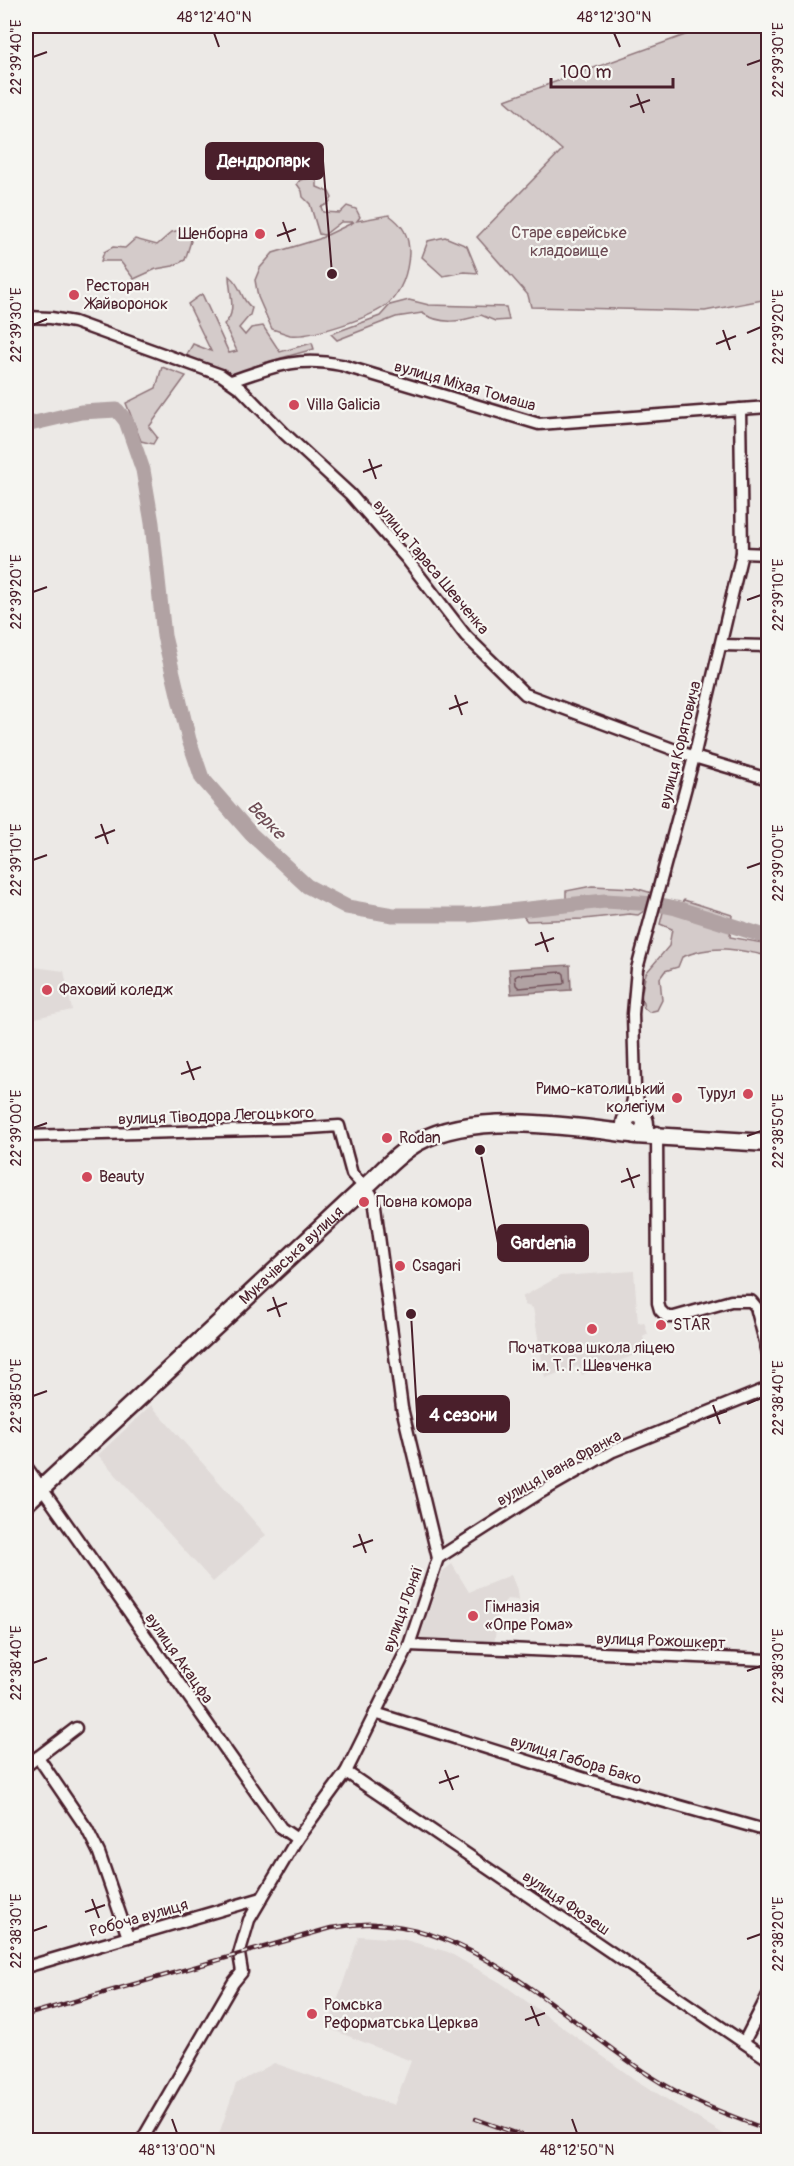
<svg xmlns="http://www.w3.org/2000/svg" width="794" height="2166" font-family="Pangolin,sans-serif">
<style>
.built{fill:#e0dad8}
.green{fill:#d4cbca;stroke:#8f757a;stroke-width:1.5}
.water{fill:#b1a2a3;stroke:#886e73;stroke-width:1.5}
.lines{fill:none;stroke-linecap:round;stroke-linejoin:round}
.shore{stroke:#73535b;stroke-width:1.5}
.river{stroke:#b1a2a3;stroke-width:15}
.minor-casing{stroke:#4a1f2b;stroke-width:15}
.highway-casing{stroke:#4a1f2b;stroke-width:21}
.minor{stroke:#f6f6f2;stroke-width:10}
.highway{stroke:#f6f6f2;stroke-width:16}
.rail-casing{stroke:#4a1f2b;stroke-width:4.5}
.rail{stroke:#f6f6f2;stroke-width:2;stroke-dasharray:7;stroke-linecap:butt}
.ticks{fill:none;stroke:#4a1f2b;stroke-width:2}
.poi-dot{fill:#d1495b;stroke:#f6f6f2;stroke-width:2}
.labels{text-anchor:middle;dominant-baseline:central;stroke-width:4.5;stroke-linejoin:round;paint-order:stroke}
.park-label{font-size:16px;fill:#6c4a53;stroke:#f6f6f2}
.poi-label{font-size:16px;fill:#4a1f2b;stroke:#f6f6f2;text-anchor:start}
.street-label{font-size:16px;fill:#4a1f2b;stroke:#f6f6f2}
.water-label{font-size:18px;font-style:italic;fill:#6e4d55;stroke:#f6f6f2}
.leader{fill:none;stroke:#4a1f2b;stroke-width:2}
.callout-dot{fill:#4a1f2b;stroke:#f6f6f2;stroke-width:2}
.callout{fill:#4a1f2b;stroke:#4a1f2b;stroke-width:2}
.callout-label{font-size:18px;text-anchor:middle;font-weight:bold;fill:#fff}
.neatline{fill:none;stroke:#4a1f2b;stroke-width:2}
.ticks-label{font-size:15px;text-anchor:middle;fill:#4a1f2b}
</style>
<rect width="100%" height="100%" fill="#ece9e6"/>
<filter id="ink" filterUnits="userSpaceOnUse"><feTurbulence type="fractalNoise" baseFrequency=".0167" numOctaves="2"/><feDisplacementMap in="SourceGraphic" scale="12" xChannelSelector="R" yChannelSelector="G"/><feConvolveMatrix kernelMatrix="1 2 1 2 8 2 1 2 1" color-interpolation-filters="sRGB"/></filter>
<g filter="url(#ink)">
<g class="built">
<path d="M26 946 34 967 64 971 72 1010 26 1020Z"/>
<path d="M634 1271 638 1323 644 1322 648 1334 643 1337 648 1350 582 1375 578 1366 545 1378 533 1308 525 1305 522 1297 560 1276Z"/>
<path d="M151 1405 266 1535 213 1582 98 1455Z"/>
<path d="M452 1564 469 1592 511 1575 517 1590 518 1600 507 1599 498 1610 494 1647 418 1642 443 1571Z"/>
<path d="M359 1936 402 1939 448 1952 501 1983 637 2081 733 2140H217L236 2084 274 2063 394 2105 411 2061 328 2028Z"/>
</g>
<g class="green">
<path d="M710 26H768V299L705 311 531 307 528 295 477 237 562 150 505 100Z"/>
<path d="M312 178 317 181V187L329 192 332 198 328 204 321 207 323 212 340 213 347 206 356 209 360 217 357 221 389 215C403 225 409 235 409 253 408 271 402 290 389 303 374 317 310 338 290 335 284 333 278 331 272 329L258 297 255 280 260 268 273 253 319 239 354 222H341L324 235 319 234 310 204 303 197 302 191 297 184 300 180Z"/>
<path d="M184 229 191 241 185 260 173 266 156 269 134 279 120 261H101L104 252 113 247 125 248 135 239 157 245 172 232Z"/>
<path d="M445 237 467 246 478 273 464 272 443 276 422 257 428 241Z"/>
<path d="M229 276C244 288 238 297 252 308L250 315 239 328 245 335 251 328 263 326 280 352 312 343 314 349 263 363 235 375H228L186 356 193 344 211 351 188 304 202 294 229 353 237 351 224 324C238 314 229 291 229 276Z"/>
<path d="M409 300 429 305 506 307 509 320 495 321 481 315C460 322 441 325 422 313L396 317 337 340 331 334 380 316 390 305Z"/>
<path d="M162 367 186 376 149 427 157 437 153 444 141 441 126 403 156 388Z"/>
<path d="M592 886 635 888 652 893 648 908 638 915 629 914 584 919 527 921 523 916 566 908V891Z"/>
<path d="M684 900 732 915 730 937 768 944V956C737 949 713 944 682 957L678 967 665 971 660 978 662 1000 657 1010 649 1012 644 1008 641 995 646 973 669 946 672 929 660 924 663 912 674 911Z"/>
</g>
<path class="water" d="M570 965 571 990 511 994 509 969Z"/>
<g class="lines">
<path class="shore" d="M562 972 564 974 565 982 563 984 519 988 516 985 515 977 518 975Z"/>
<path class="river" d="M26 425 81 412 117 410 126 421 143 470 152 523 164 636 189 740 202 778 251 834 307 886 347 907 393 915H470L605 901 656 904 676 908 768 937"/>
<defs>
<g id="minor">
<path d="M26 317 51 318 74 322 221 375 241 389 284 433 350 494 406 558 466 636 525 694 694 757 768 779"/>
<path d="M231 381C273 367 296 356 341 365L539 424 768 407"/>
<path d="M742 553 768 554"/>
<path d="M721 645 768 646"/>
<path d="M630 1115 634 1093"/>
<path d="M641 1116 635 1087 633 1014 637 969 694 757 742 553 740 409"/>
<path d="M657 1132 658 1303 660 1310 667 1317H674L731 1301H751L756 1307 768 1353"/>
<path d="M26 1136 295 1129 339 1126 352 1174 371 1194 375 1206 402 1408 438 1558 409 1645 346 1772 297 1839 249 1920 239 1954 242 1972 233 1983 142 2140"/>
<path d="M26 1466 281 1828 297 1839"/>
<path d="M438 1558 538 1494 613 1451 768 1388"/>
<path d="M409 1645 768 1660"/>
<path d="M375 1713 598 1783 768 1831"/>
<path d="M38 1757 87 1829 99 1853 128 1937"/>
<path d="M26 1766 76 1728"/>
<path d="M346 1772 768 2059"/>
<path d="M26 1967 262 1898"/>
<path d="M744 2042 768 1995"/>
</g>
<g id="highway">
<circle cx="635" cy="1124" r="10"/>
<path d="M635 1135 768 1143"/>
<path id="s1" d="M26 1503 365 1187C382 1172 398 1153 418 1142 474 1111 569 1126 631 1134"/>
</g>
</defs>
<use href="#minor" class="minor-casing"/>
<use href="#highway" class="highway-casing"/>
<use href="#minor" class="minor"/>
<use href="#highway" class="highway"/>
<defs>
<g id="rail">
<path d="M26 2015 331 1928C346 1926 361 1923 376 1924 480 1928 569 2024 652 2077 688 2101 729 2115 768 2130"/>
<path d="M476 2119 535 2140"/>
</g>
</defs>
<use href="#rail" class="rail-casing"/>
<use href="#rail" class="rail"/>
</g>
</g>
<path class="ticks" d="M214 33 219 47M614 33 620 47M33 57 47 52M747 65 761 60M637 94 644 113M630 107 650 100M283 222 290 242M277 236 296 229M33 325 47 319M723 330 730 350M747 333 761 327M716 344 736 336M369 459 376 479M363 472 382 465M33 592 47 587M747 600 761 595M455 695 462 715M449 709 468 702M101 824 108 844M95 838 115 830M33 860 47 855M747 868 761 863M541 932 548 952M535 945 554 938M187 1061 194 1080M181 1074 201 1067M33 1128 47 1123M747 1136 761 1131M627 1168 634 1188M621 1182 640 1175M273 1297 280 1317M267 1311 287 1303M33 1396 47 1391M747 1404 761 1398M713 1405 720 1424M707 1418 727 1411M359 1534 366 1553M353 1547 373 1540M33 1663 47 1658M747 1671 761 1666M445 1770 453 1790M439 1783 459 1776M92 1899 99 1918M85 1912 105 1905M33 1931 47 1926M747 1939 761 1934M531 2006 539 2026M525 2020 545 2013M172 2119 177 2133M572 2119 577 2133"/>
<g class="poi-dot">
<circle cx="260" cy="234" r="6"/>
<circle cx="74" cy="295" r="6"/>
<circle cx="294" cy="405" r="6"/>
<circle cx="47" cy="990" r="6"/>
<circle cx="748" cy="1094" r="6"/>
<circle cx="677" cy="1098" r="6"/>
<circle cx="387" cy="1138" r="6"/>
<circle cx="87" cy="1177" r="6"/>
<circle cx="364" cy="1202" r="6"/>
<circle cx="400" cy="1266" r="6"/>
<circle cx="661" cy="1325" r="6"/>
<circle cx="592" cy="1329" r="6"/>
<circle cx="473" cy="1616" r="6"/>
<circle cx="312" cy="2014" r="6"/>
</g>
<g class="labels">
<g class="park-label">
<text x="569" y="233">Старе єврейське<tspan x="569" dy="18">кладовище</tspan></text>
</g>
<g class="poi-label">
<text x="248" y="234" text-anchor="end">Шенборна</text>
<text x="86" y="286">Ресторан<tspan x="86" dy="18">Жайворонок</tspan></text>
<text x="306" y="405">Villa Galicia</text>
<text x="59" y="990">Фаховий коледж</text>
<text x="665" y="1089" text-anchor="end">Римо-католицький<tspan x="665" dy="18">колегіум</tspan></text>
<text x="736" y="1094" text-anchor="end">Турул</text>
<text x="399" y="1138">Rodan</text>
<text x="99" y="1177">Beauty</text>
<text x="376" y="1202">Повна комора</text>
<text x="412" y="1266">Csagari</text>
<text x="673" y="1325">STAR</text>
<text x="592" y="1348" text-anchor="middle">Початкова школа ліцею<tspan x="592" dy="18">ім. Т. Г. Шевченка</tspan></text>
<text x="485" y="1607">Гімназія<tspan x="485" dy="18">«Опре Рома»</tspan></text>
<text x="324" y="2005">Ромська<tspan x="324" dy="18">Реформатська Церква</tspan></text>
</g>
<g class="street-label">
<text transform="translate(465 386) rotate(16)">вулиця Міхая Томаша</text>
<text transform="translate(431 567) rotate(50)">вулиця Тараса Шевченка</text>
<text transform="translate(680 745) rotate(-76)">вулиця Корятовича</text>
<text transform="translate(216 1116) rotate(-2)">вулиця Тіводора Легоцького</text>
<text stroke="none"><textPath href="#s1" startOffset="363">Мукачівська вулиця</textPath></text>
<text transform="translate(559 1468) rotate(-29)">вулиця Івана Франка</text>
<text transform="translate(403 1609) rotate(-70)">вулиця Лоняї</text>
<text transform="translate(661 1641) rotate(2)">вулиця Рожошкерт</text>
<text transform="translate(179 1658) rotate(55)">вулиця Акацфа</text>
<text transform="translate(576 1760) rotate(17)">вулиця Габора Бако</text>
<text transform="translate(566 1903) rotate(34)">вулиця Фюзеш</text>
<text transform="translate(139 1918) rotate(-16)">Робоча вулиця</text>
</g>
<g class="water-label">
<text transform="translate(266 820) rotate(46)">Верке</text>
</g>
</g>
<path class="leader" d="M332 274L323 161M480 1150L498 1243M411 1314L417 1414"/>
<g class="callout-dot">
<circle cx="332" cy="274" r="6"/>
<circle cx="480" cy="1150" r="6"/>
<circle cx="411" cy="1314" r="6"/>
</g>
<g class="callout">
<rect x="206" y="143" width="117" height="36" rx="6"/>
<rect x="498" y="1225" width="90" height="36" rx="6"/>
<rect x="417" y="1396" width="92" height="36" rx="6"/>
</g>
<g class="callout-label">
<text x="264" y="167">Дендропарк</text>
<text x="543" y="1249">Gardenia</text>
<text x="463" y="1421">4 сезони</text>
</g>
<rect width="794" height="2166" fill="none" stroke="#f6f6f2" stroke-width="66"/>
<path d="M551 78v9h122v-9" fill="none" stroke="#4a1f2b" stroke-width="3"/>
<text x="560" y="78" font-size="18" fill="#4a1f2b" stroke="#f6f6f2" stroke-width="4.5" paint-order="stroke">100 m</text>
<rect x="33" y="33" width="728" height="2100" class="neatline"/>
<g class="ticks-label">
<text x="214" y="22">48°12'40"N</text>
<text x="614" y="22">48°12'30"N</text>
<text transform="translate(16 57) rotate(-90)" y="5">22°39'40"E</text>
<text transform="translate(778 60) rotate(-90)" y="5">22°39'30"E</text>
<text transform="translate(16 325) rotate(-90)" y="5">22°39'30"E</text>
<text transform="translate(778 327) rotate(-90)" y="5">22°39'20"E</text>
<text transform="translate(16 592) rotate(-90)" y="5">22°39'20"E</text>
<text transform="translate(778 595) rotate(-90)" y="5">22°39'10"E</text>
<text transform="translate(16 860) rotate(-90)" y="5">22°39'10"E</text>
<text transform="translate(778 863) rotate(-90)" y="5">22°39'00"E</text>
<text transform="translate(16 1128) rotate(-90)" y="5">22°39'00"E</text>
<text transform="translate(778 1131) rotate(-90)" y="5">22°38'50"E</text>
<text transform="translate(16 1396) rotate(-90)" y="5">22°38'50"E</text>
<text transform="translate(778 1398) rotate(-90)" y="5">22°38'40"E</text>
<text transform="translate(16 1663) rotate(-90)" y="5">22°38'40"E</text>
<text transform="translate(778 1666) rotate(-90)" y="5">22°38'30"E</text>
<text transform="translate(16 1931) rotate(-90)" y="5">22°38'30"E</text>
<text transform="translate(778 1934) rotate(-90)" y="5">22°38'20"E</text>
<text x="177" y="2155">48°13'00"N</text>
<text x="577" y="2155">48°12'50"N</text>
</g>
</svg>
